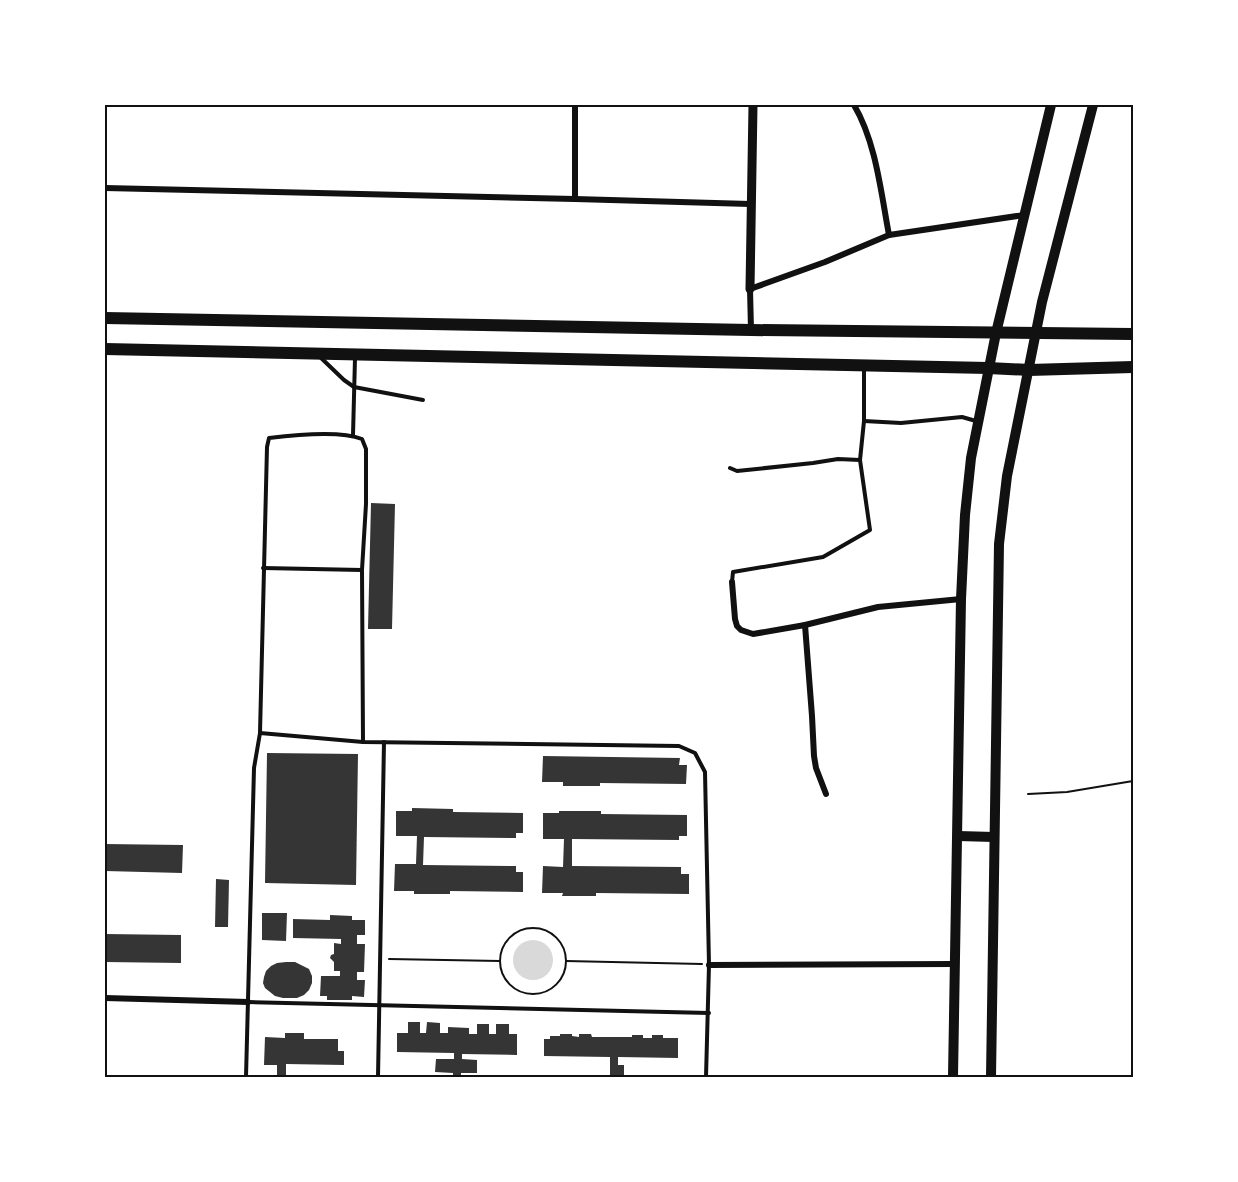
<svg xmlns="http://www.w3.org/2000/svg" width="1238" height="1182" font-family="Manrope,sans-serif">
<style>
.water{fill:#d9d9d9}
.building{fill:#353535}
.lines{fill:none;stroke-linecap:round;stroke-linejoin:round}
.path{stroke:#111;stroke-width:2}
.service{stroke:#111;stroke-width:4}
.minor{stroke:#111;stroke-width:6}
.tertiary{stroke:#111;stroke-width:9}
.secondary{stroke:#111;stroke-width:10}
.primary{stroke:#111;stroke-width:12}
.neatline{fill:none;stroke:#111;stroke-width:2}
</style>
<rect width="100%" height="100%" fill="#fff"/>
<circle class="water" cx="533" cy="960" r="20"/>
<g class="building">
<path d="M371 503 395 504 392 629H368Z"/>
<path d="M267 753 358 754 356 885 265 883Z"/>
<path d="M543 756 680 758 679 765H687L686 784 600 783V786H563V782H542Z"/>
<path d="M412 808 453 809V812L523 813V833H516V838L424 837 423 865 516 866V872H523V892L450 891V894H414V891H394L395 864H416L417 836H396V811H412Z"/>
<path d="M559 811H601V814L687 815V836H679V840L572 839V866L681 867V874H689V894L596 893V896H562L563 893H542L543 866 563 867 564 839H543V813H559Z"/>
<path d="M105 844 183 845 182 873 105 871Z"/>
<path d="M216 879 229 880 228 927H215Z"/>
<path d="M262 913H287L286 941 262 940Z"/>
<path d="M330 915 352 916V920H365V935H357V944H365L364 972H357V980H365L364 997 352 996V1000H327V996H320L321 976H340V971H334V962L330 958 331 955 334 954V943L341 944V939L293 938V919L330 920Z"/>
<path d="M105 934 181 935V963L105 962Z"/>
<path d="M286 962H295L309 969 312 976V983L309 990 304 995 297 998H283L275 996 265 988 263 983 264 977 266 971 271 966 277 963Z"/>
<path d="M408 1022H420V1033H426L427 1022 440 1023V1033H448V1027L469 1028V1034H477V1024H489V1034H496V1024H509V1034H517V1055L462 1054V1059L477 1060V1073H461V1077H453V1073L435 1072 436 1059H454V1053L397 1052V1033H408Z"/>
<path d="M285 1033H304V1039H338V1051H344V1065L286 1064V1077H277V1065H264L265 1037 285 1038Z"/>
<path d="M560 1034H572V1036L579 1037V1034H591L592 1037H632V1035H643V1038H652V1035H663V1038H678V1058L618 1057V1065H624V1077H610V1057L544 1056V1039H550V1036H560Z"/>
</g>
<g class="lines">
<g class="path">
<path d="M1028 794 1067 792 1133 781"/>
<circle cx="533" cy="961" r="33"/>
<path d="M389 959 500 961"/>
<path d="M566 961 702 964"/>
</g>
<g class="service">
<path d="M319 356 344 380 354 387 423 400"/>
<path d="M864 421 901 423 962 417 976 421"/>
<path d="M353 435 355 358"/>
<path d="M730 468 737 471 813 463 838 459 860 460"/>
<path d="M263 568 362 570"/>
<path d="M732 582 733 572 823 557 870 530 860 460 864 421V367"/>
<path d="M260 733 267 447 269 438C293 435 340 430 362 439L366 449V504L362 570 363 742"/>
<path d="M248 1002 709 1013"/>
<path d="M246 1077 254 768 260 733 363 742 679 746 695 753 705 772 709 965 706 1077"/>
<path d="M378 1077 384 742"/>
</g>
<g class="minor">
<path d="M575 105V199"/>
<path d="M854 105C876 142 881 193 889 235"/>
<path d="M105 188 575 199 750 204"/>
<path d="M751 330 750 289 825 262 889 235 1024 215"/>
<path d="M732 582 735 619 737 626 741 630 753 634 805 625 878 607 961 599"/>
<path d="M805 625 812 716 814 756 816 768 826 794"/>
<path d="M709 965 954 964"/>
<path d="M105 998 248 1002"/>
</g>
<path class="tertiary" d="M750 289 753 105"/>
<g class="secondary">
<path d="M958 836 994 837"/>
<path d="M953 1077 961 599 965 515 971 458 996 333 1051 105"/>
<path d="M991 1077 999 544 1007 476 1042 302 1093 105"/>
</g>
<g class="primary">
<path d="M105 318 751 330 1133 334"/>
<path d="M105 349 988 368 1029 370 1133 367"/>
</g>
</g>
<rect width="1238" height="1182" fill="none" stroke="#ffffff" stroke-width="213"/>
<rect x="106" y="106" width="1026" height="970" class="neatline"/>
</svg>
